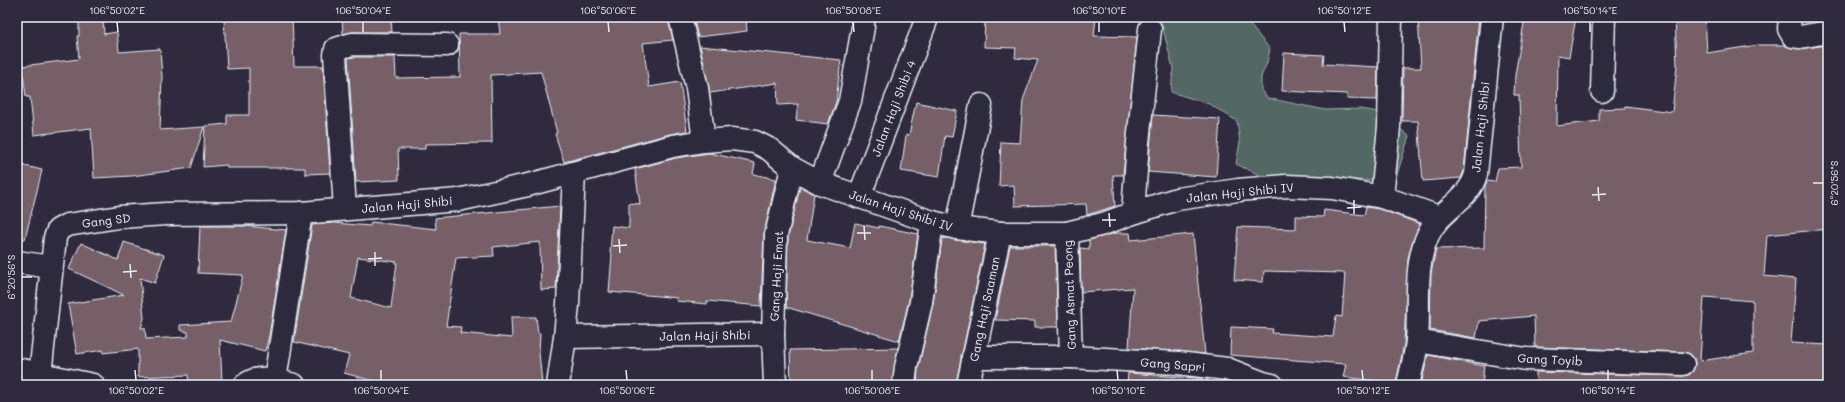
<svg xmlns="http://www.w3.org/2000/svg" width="1845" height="402" font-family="Mali,sans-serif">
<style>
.green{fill:#536862;stroke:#9eacad}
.building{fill:#765f66;stroke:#e8f1f8;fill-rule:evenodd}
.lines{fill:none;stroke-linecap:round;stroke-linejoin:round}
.minor-casing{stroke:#e8f1f8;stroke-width:25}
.minor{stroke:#2f2a3d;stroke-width:22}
.ticks{fill:none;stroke:#e8f1f8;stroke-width:1.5}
.labels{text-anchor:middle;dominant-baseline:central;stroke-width:3.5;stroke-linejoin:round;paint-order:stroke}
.street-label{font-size:12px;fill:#e8f1f8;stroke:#2f2a3d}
.neatline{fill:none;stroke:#e8f1f8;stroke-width:1.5}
.ticks-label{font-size:10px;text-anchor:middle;fill:#e8f1f8}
</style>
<rect width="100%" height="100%" fill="#2f2a3d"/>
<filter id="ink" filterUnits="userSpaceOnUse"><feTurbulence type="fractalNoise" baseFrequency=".025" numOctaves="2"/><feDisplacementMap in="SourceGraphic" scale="8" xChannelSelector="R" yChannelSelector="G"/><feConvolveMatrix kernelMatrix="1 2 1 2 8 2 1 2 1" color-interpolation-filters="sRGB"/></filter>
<g filter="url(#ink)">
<path class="green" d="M1160 17H1245L1250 25 1270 49 1267 63 1261 77V90L1267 98 1325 110 1360 109 1379 112 1409 136 1395 181 1266 178 1236 164 1240 142 1237 121 1209 104 1171 92 1173 68Z"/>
<g class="building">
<path d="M79 17H103L104 34 117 32 119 52 160 49 162 77 160 130 204 127 191 168 132 176 94 178 91 128 34 135 30 97H26L22 66 79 59 77 36H79Z"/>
<path d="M260 17H292L294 66H323L330 173 305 174V168H227V165L203 167 205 126 227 124V115H249V68L227 69 224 19Z"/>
<path d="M342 17H391L392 32H352L343 34Z"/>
<path d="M498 17H628L629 23 668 19 673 40 643 43 649 87 680 82 687 131 670 134 564 162 555 134 557 133 541 72 491 75 492 143 425 144V149H398L399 180 356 182 348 58 354 57H395L396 78 460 77 459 34H500Z"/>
<path d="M693 17H746L747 31 698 37Z"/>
<path d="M985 17H1096L1094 36 1137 37 1123 175H1113L1115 206 1087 215 1086 204 1015 206 1014 185 999 186 1001 142 1020 143 1023 100 1038 60 1015 58 1016 48 984 47Z"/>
<path d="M1418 17H1479L1464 171 1461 178 1423 181 1418 121H1402L1403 68H1421Z"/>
<path d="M1525 17H1576L1569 57 1558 55 1557 126 1599 121V109L1625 108V106L1672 112 1677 66 1675 17H1705L1707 53 1758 45H1784L1791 48 1798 49 1828 45V229L1767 235 1764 276 1796 279 1791 343 1828 345V385H1536V372L1683 376 1689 375 1693 371 1695 364 1694 358 1690 354 1683 352 1535 347 1534 316 1479 321 1476 338 1430 330 1431 274 1436 249 1484 248 1485 186 1487 181 1495 182 1498 168 1521 167 1519 95H1514L1515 75ZM1704 297 1753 301V353L1700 361Z"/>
<path d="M700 46 841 60 836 102 828 124 796 120 798 104 778 105 777 83 710 93Z"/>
<path d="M1284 53 1324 55 1323 64 1378 67 1377 100 1347 99V94L1282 91Z"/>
<path d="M916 102 957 111 952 137 945 136 939 177 901 171 906 135H909Z"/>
<path d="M1153 115 1220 119 1216 177 1148 172Z"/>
<path d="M709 153 755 163 753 174 776 179 764 234 761 306 707 301V304L676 301 677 298 658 296 609 292 612 254 610 253 612 226 629 228V203L640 204 635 169 676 158Z"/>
<path d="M17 164 42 170 25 239 17 238Z"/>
<path d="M800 187 814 194 807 240 850 248 855 223 879 228V226L918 234 909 300 899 341 786 307 788 237Z"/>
<path d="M560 206 556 289 541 290 540 242 493 247 494 256 456 258 446 326 461 327 460 333 512 338 511 317H536L538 333H540L539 352 542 385H388L344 373 349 355 294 342 312 225 334 223 370 226 371 222 436 229 435 218ZM358 257 397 262 391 308 351 298Z"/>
<path d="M1366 207 1379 209 1420 224 1412 243 1408 258 1404 344 1396 383 1343 377 1346 364 1230 355 1231 327 1273 329 1272 333 1333 337 1336 316 1342 317 1345 273 1264 271 1263 282 1234 280 1238 227 1296 229V216L1323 217 1324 210 1364 215Z"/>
<path d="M200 226H245L286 230 269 336 265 351 220 340 222 382 189 384 188 375 138 377V349L103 353V350L77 354 68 304 124 295 69 269 81 243 118 260 124 242 164 255 155 283 140 278 144 318 141 328H145L146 339 188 337V332L180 330V325L231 322 243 275 198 273Z"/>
<path d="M1116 233H1130L1131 240 1193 234 1205 354 1129 348 1133 288 1081 292 1080 248 1089 249V240Z"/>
<path d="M946 238 985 244 956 383 944 382V385H917L918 369 933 304 942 239Z"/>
<path d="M1010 246H1055L1058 327H1035V321L995 320Z"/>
<path d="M898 348 892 385H791L790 350Z"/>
<path d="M1428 355 1484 366 1482 385H1421Z"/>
<path d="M1128 373 1208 379V385H1127Z"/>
</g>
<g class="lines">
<defs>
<g id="minor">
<path d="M680 17 697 88 704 141"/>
<path d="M1790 17 1789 29 1793 36 1800 37 1828 32"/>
<path d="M1602 91 1604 17"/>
<path d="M820 183 850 101 863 27V17"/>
<path d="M859 197 927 18"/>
<path d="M1382 197 1389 127 1391 17"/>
<path d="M345 209 335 55 336 49 352 44 447 45"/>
<path d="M1133 213 1138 142 1150 29"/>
<path d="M957 228 981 105"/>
<path d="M1067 233 1071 357"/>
<path d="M17 262 51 267"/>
<path d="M565 337 773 334"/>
<path d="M1417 341 1526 359 1683 364"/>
<path d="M973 357H1071L1178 363 1227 369 1263 383 1272 385"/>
<path d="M17 369 93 385"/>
<path d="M275 380 301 213"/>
<path d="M41 385 40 375 55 238 58 230 67 225 119 217 166 214 301 213 458 200 528 185 673 146 704 141 732 139 755 142 769 149 792 168 820 183 932 222 957 228 1000 233H1067L1103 224 1133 213 1177 199 1238 190 1286 186 1332 188 1382 197 1439 217"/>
<path d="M245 385C260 373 277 381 294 385"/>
<path d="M558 385 565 337 568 304 574 173"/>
<path d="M775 385 773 334 776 235 792 168"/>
<path d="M904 385 906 367 921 302 932 222"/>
<path d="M968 385 1000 233"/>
<path d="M1408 385C1411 370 1416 355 1417 340 1420 305 1413 267 1428 235 1439 210 1469 201 1476 174L1492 17"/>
</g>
</defs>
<use href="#minor" class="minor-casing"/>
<use href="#minor" class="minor"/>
</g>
</g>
<path class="ticks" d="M117 22 118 32M363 22V32M608 22 609 32M853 22 854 32M1099 22V32M1344 22 1345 32M1590 22V32M1813 183H1823M1598 187 1599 201M1592 195 1606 194M1354 200V214M1347 208 1361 207M1109 213 1110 227M1102 220H1116M864 226 865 240M857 233H871M619 239 620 253M613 246 627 245M375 252V266M368 259 382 258M130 264 131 278M123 272 137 271M22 277H32M135 370 136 380M381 370V380M626 370 627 380M872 370V380M1117 370 1118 380M1362 370 1363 380M1608 370V380"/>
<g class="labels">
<g class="street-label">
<text transform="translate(893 108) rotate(-69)">Jalan Haji Shibi 4</text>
<text transform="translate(1480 127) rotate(-84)">Jalan Haji Shibi</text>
<text transform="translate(1240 192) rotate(-6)">Jalan Haji Shibi IV</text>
<text transform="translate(407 204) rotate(-5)">Jalan Haji Shibi</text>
<text transform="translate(901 210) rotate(18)">Jalan Haji Shibi IV</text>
<text transform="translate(106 220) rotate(-7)">Gang SD</text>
<text transform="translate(776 276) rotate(-87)">Gang Haji Emat</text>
<text transform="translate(1069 295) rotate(-92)">Gang Asmat Peong</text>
<text transform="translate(984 309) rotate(-78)">Gang Haji Saaman</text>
<text transform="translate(705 335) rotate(-1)">Jalan Haji Shibi</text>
<text transform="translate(1550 359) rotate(3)">Gang Toyib</text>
<text transform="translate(1173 364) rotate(5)">Gang Sapri</text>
</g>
</g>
<rect width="1845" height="402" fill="none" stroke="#2f2a3d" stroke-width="44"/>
<rect x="22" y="22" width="1801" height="358" class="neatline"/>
<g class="ticks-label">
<text x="117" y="14">106°50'02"E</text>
<text x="363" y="14">106°50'04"E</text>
<text x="608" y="14">106°50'06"E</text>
<text x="853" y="14">106°50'08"E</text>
<text x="1099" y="14">106°50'10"E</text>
<text x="1344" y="14">106°50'12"E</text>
<text x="1590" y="14">106°50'14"E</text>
<text transform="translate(1834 183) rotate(-90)" y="4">6°20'56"S</text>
<text transform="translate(11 277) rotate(-90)" y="4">6°20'56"S</text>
<text x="136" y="394">106°50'02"E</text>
<text x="381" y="394">106°50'04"E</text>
<text x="627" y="394">106°50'06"E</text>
<text x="872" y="394">106°50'08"E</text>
<text x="1118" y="394">106°50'10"E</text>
<text x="1363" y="394">106°50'12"E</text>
<text x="1608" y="394">106°50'14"E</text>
</g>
</svg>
